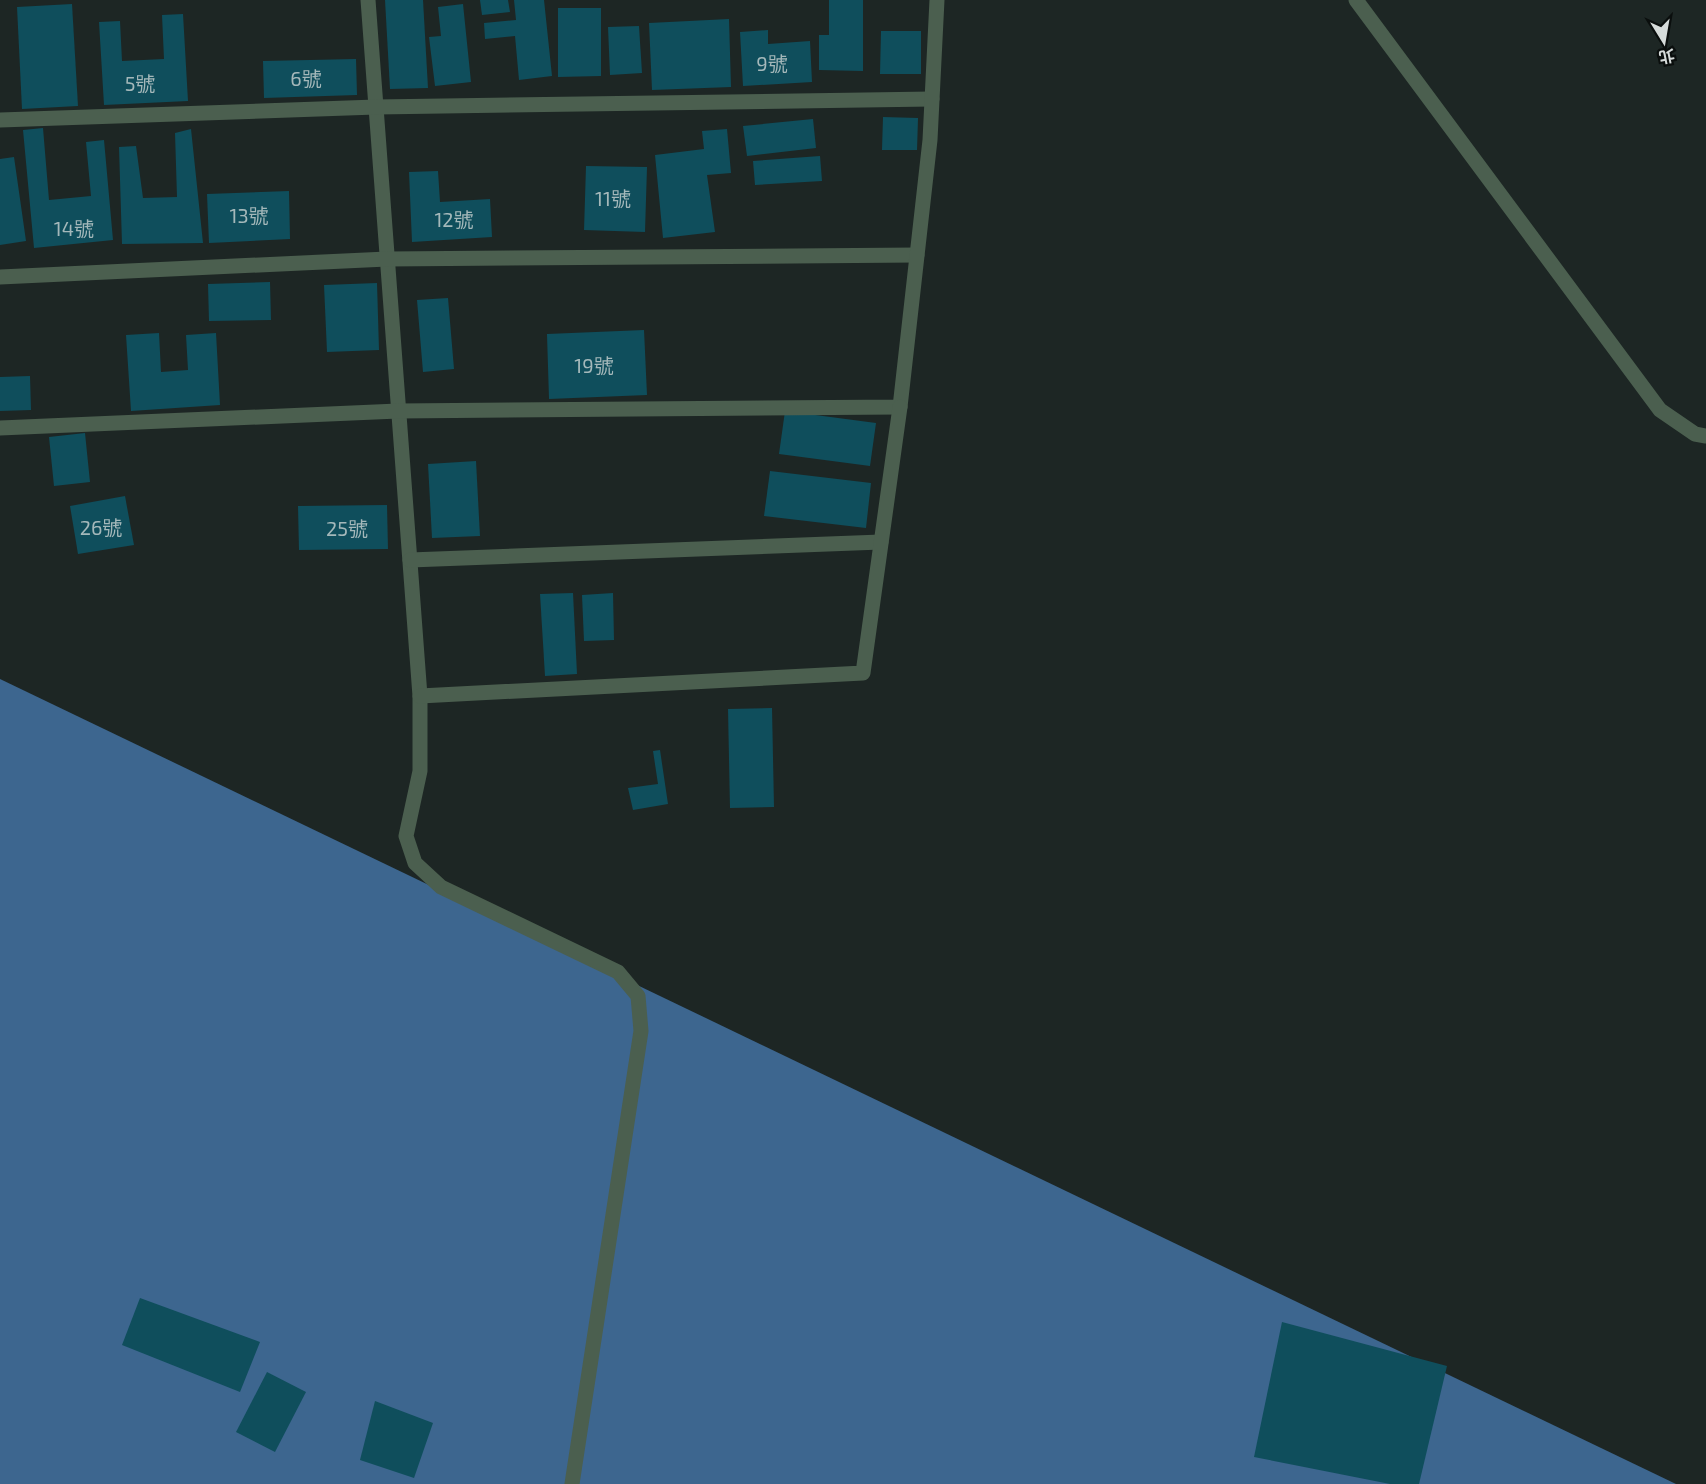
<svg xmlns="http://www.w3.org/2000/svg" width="1706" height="1484" font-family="'Exo 2','Noto Sans TC',sans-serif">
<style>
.water{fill:#3d668f}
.building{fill:#0f4e5c}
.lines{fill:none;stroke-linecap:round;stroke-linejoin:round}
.lane{stroke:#4b5f4f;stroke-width:15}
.labels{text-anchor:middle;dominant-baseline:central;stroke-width:5;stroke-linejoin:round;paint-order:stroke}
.number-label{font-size:20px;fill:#a4b8ba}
</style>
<rect width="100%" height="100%" fill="#1d2624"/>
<path class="water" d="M0 679 1676 1484H0Z"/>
<g class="building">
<path d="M385 0H423L428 88 390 89Z"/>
<path d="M480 0H508L510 12 482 15Z"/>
<path d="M514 0H544L552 76 519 80 515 36 485 39 484 23 516 20Z"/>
<path d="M829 0H863V71L819 70V35H829Z"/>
<path d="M72 4 78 106 22 109 17 7Z"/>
<path d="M463 4 471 82 435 86 429 37 441 36 438 7Z"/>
<path d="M558 8H601V76L558 77Z"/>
<path d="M183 14 188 101 104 105 99 22 120 21 122 61 164 59 162 15Z"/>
<path d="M729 19 731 87 652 90 649 23Z"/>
<path d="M639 26 642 73 610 75 608 27Z"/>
<path d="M768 30V44L810 41 812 82 743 86 740 32Z"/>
<path d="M881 31H921V74H880Z"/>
<path d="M356 59 357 95 264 98 263 61Z"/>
<path d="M883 117 918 118 917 150H882Z"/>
<path d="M813 119 816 148 747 156 743 126Z"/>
<path d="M43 128 49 200 91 196 86 142 104 140 113 240 34 248 23 130Z"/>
<path d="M191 129 203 243 122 244 119 147 136 146 143 198 177 197 175 133Z"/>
<path d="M727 129 731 173 707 175 715 232 663 238 655 155 704 149 702 131Z"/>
<path d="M820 156 822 181 755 185 753 161Z"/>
<path d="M14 157 26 241 0 245V159Z"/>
<path d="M586 166 647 167 645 232 584 230Z"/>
<path d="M438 171 440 202 490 199 492 237 412 242 409 172Z"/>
<path d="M289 191 290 239 209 243 207 194Z"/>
<path d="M270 282 271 320 209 321 208 284Z"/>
<path d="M377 283 379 350 327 352 324 285Z"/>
<path d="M448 298 454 369 423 372 417 300Z"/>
<path d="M644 330 647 395 549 399 547 334Z"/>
<path d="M159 333 161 372 188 370 186 335 216 333 220 405 131 411 126 335Z"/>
<path d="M30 376 31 410 0 411V377Z"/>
<path d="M785 411 876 423 870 466 779 454Z"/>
<path d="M85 433 90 482 54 486 49 437Z"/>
<path d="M476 461 480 536 432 538 428 464Z"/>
<path d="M770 471 871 483 866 528 764 516Z"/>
<path d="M125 496 134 545 78 554 70 506Z"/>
<path d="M387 505 388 549 299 550 298 506Z"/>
<path d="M573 593 577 674 545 676 540 594Z"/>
<path d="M613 593 614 640 584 641 582 595Z"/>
<path d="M772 708 774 807 730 808 728 709Z"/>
<path d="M660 750 668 804 633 810 628 788 658 784 653 751Z"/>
<path d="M140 1298 260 1342 240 1392 122 1345Z"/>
<path d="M1282 1322 1447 1366 1419 1484H1390L1254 1457Z"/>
<path d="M267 1372 306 1392 275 1452 236 1432Z"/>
<path d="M375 1401 433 1423 414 1478 360 1460Z"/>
</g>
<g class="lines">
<g class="lane">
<path d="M368 0 420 696V771L406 836 415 863 441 887 618 972 638 996 641 1031 572 1484"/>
<path d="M1356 0 1660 410 1695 434 1706 436"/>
<path d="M0 120 376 107 932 99"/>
<path d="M0 277 387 259 917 255"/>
<path d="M0 428 398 411 900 407 930 140 937 0"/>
<path d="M410 560 881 542"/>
<path d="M420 696 863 673 900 407"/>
</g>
</g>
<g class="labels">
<g class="number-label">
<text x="772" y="63">9號</text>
<text x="306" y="78">6號</text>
<text x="140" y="83">5號</text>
<text x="613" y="198">11號</text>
<text x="249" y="215">13號</text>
<text x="454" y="219">12號</text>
<text x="74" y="228">14號</text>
<text x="594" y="365">19號</text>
<text x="101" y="527">26號</text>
<text x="347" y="528">25號</text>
</g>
</g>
<g transform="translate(1664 42) rotate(169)" stroke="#0a0e0d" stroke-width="4.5" paint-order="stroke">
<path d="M0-4.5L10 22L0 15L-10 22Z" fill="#d6dbda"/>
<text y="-9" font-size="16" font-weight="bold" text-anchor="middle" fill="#d6dbda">北</text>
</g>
</svg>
